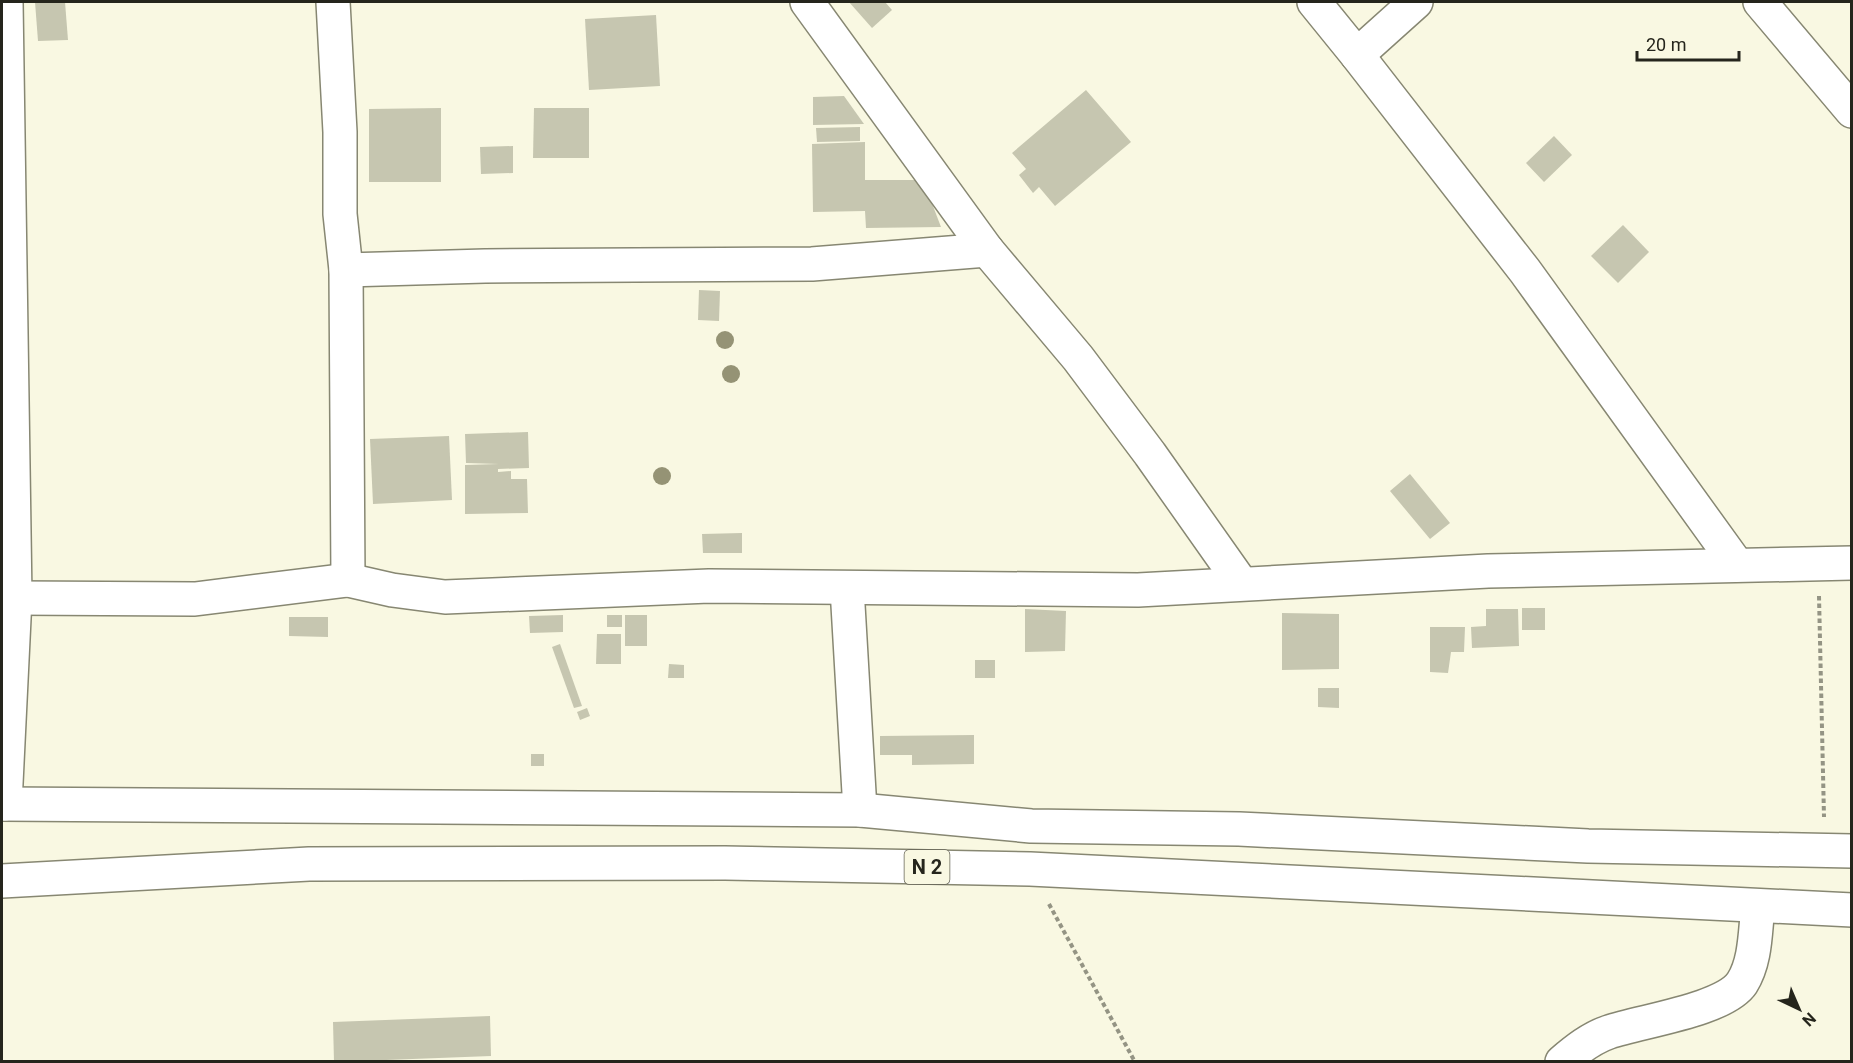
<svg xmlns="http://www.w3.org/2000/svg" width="1853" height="1063" font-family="Roboto,sans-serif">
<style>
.building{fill:#c6c6b0}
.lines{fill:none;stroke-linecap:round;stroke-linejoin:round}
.minor-casing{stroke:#878772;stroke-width:36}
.major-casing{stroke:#878772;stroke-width:36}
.path{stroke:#949484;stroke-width:4;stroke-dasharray:4.5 3;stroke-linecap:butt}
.minor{stroke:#fff;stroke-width:33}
.major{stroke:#fff;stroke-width:33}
.tree{fill:#959375}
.labels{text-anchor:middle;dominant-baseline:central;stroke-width:4.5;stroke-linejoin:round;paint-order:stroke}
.shield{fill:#f9f8e2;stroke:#656457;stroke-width:1.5}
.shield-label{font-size:20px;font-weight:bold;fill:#25251c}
</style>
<rect width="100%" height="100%" fill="#f9f8e2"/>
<g class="building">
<path d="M35 2H65L68 40 38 41Z"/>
<path d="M849 2H885L892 10 872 28Z"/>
<path d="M656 15 660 86 589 90 585 19Z"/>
<path d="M1086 90 1131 142 1055 206 1039 187 1033 193 1019 175 1026 169 1012 153Z"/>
<path d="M844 96 864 124 813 125V97Z"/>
<path d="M441 108V182H369V109Z"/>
<path d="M534 108H589V158H533Z"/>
<path d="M860 127V141L817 142 816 128Z"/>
<path d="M1554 136 1572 155 1544 182 1526 163Z"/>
<path d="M865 142V180H923L941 227 866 228 865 211 813 212 812 144Z"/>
<path d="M513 146V173L481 174 480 147Z"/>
<path d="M1623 225 1649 252 1618 283 1591 256Z"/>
<path d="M699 290 720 291 719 321 698 320Z"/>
<path d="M528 432 529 468 498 469V472L511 471V479H527L528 513 465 514V465L499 464 466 463 465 434Z"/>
<path d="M449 436 452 500 373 504 370 439Z"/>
<path d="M1410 474 1450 523 1430 539 1390 491Z"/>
<path d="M742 533V553H703L702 534Z"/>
<rect x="1522" y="608" width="23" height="22"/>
<path d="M1025 609 1066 611 1065 651 1025 652Z"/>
<path d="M1486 609H1518L1519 646 1472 648 1471 627 1486 626Z"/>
<path d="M1282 613 1339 614V669L1282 670Z"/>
<path d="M563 615V632L530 633 529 616Z"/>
<rect x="607" y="615" width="15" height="12"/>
<rect x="625" y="615" width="22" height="31"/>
<path d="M289 617H328V637L289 636Z"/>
<path d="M1430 627H1465L1464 652H1451L1448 673 1430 672Z"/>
<path d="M597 634H621V664H596Z"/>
<path d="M560 644 582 706 574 708 552 647Z"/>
<rect x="975" y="660" width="20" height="18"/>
<path d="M669 664 684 665V678H668Z"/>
<path d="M1318 688H1339V708L1318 707Z"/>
<path d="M587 708 590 716 580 720 577 712Z"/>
<path d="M974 735V764L912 765V755H880V736Z"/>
<rect x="531" y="754" width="13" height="12"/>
<path d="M490 1016 491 1056 334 1062 333 1022Z"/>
</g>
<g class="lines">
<defs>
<g id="minor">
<path d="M333 2 340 132V214L346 270 348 580"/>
<path d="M807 2 987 250 1078 358 1150 454 1241 583"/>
<path d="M1314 2 1357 55 1416 2"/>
<path d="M1760 2 1852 111"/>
<path d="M1357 55 1525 271 1737 565"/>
<path d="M346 270 485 266 812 264 987 250"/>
<path d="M847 588 860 810"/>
<path d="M15 598 195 599 348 580 392 590 445 597 709 586 1138 590 1488 571 1852 563"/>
<path d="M2 804 860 810 1031 826 1239 829 1588 846 1852 851"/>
<path d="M5 804 15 598 6 2"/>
<path d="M1562 1062C1576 1050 1591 1038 1609 1032 1641 1021 1724 1010 1742 983 1756 961 1755 931 1758 906"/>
</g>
<path id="major" d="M2 881 309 864 725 863 1030 869 1852 910"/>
</defs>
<use href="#minor" class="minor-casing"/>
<use href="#major" class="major-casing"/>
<g class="path">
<path d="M1819 596 1824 817"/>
<path d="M1049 904 1135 1062"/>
</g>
<use href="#minor" class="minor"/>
<use href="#major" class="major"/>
</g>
<g class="tree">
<circle cx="725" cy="340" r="9"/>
<circle cx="731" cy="374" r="9"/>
<circle cx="662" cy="476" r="9"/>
</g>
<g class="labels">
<rect class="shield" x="904.5" y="850" width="45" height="34" rx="4.5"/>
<g class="shield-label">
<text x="927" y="867">N 2</text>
</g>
</g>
<rect width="1853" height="1063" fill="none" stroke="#25251c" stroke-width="6"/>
<g transform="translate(1799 1009) rotate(136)" stroke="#f9f8e2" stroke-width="4.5" paint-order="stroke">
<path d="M0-4.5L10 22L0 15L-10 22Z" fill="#25251c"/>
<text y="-9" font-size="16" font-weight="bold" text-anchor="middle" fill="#25251c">N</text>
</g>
<path d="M1637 51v9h102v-9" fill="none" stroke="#25251c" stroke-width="3"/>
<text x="1646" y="51" font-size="18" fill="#25251c" stroke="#f9f8e2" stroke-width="4.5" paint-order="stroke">20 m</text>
</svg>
